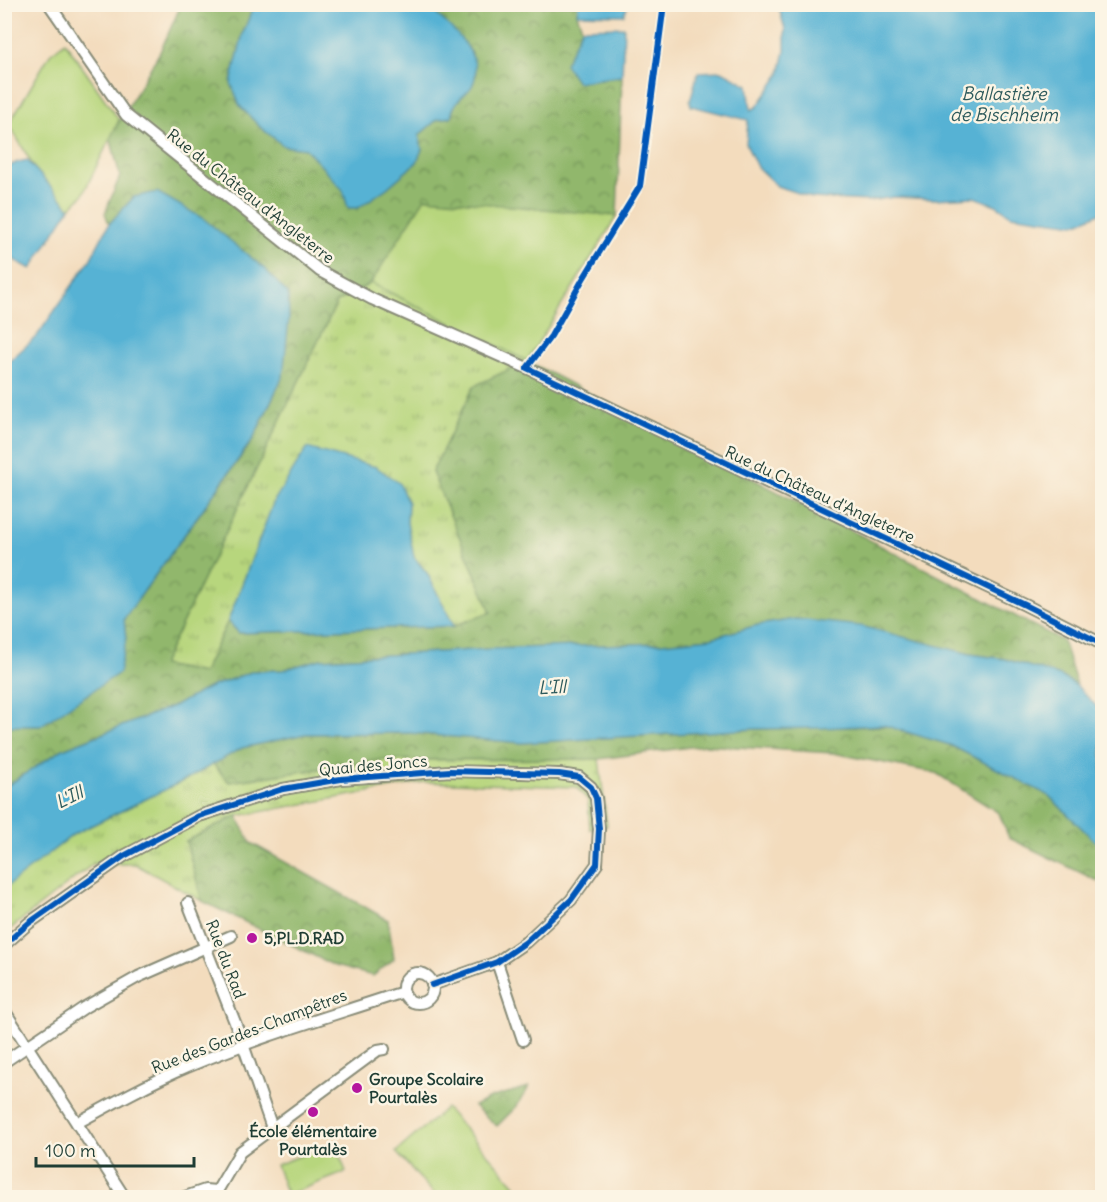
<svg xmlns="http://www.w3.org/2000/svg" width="1107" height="1202" font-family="Delius,sans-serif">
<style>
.grass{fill:url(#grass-tufts);stroke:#6b8a58;stroke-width:1.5}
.forest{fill:url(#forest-crowns);stroke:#587a50;stroke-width:1.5}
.garden{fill:#b7d67d;stroke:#6b8a58;stroke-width:1.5}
.water{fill:#56b2d4;stroke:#3a7884;stroke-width:1.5}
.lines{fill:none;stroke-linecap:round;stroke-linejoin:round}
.minor-casing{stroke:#898c78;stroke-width:14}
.minor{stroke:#fff;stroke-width:10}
.cycleway-casing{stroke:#fcf5e5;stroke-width:10}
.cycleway{stroke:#0057b8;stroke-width:6}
.poi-dot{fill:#b5179e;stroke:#fcf5e5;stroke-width:2}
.labels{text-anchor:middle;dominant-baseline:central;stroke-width:5;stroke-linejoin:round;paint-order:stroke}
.street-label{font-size:16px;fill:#1f3d34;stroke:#fcf5e5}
.poi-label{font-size:16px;font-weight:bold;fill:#1f3d34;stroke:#fcf5e5;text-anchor:start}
.water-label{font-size:18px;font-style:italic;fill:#2d5a5c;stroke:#fcf5e5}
</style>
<defs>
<pattern id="grass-tufts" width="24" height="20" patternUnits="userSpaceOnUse" patternTransform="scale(1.5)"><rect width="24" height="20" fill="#b7d67d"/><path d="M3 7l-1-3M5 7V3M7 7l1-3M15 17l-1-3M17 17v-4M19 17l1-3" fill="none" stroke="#94af67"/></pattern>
<pattern id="forest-crowns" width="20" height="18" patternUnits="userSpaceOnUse" patternTransform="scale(1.5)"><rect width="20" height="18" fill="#91b76c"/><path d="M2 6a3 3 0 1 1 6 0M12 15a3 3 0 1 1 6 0" fill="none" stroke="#76965a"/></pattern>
</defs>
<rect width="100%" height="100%" fill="#fcf5e5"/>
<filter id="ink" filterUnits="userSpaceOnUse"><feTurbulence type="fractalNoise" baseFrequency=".0167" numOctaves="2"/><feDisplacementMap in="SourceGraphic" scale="12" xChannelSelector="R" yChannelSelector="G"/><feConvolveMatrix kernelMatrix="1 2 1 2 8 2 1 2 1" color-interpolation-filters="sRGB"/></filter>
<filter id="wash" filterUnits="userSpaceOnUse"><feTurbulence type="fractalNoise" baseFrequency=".008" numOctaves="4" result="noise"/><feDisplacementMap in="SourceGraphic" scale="24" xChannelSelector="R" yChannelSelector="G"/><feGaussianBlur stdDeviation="1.35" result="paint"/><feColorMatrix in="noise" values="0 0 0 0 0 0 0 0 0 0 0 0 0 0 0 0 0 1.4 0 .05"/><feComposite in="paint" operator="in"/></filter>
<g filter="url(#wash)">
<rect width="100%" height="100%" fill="#f3dcbd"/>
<g class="grass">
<path d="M371 283 527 361 475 386 432 472 492 612 454 626 427 573 414 557 407 523 408 503 376 467 360 463 274 501 228 621 203 673 161 665 337 302Z"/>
<path d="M599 759 607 826 590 829 588 800 576 787 424 782 237 816 186 841 202 901 135 864H93L5 933 4 888 74 834 187 779 212 763 229 782 381 760Z"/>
</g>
<g class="forest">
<path d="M181 5H254L243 33 231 82 240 106 261 128 284 146 306 149 344 190 348 208H358L387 188 417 162 422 149 419 135 438 119 451 117 455 104 472 86V53L449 26 426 5H578L577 14 582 28 566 64 577 82 622 76 617 216 425 198 371 283 337 302 162 665 203 673 228 621 239 633 454 626 491 612 432 472 474 386 527 361 1063 641 1077 686 1061 676 1005 659 970 654 917 642 796 619 758 625 711 638 662 643 489 649 321 659 283 670 254 671 210 687 176 705 63 749 5 787V732L9 726H40L126 640 124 619 253 440 283 376 134 197 109 224 105 213 120 176 110 137 160 52Z"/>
<path d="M888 726 950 745 1048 795 1102 848V883L1009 838 999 813 936 773 833 753 705 745 599 759 381 760 229 782 212 763 242 748 305 734 410 733 522 743 755 729Z"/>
<path d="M237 816 251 843 388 920 394 959 373 976 335 966 202 901 186 841Z"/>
<path d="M529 1087 517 1106 497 1126 474 1106 490 1098Z"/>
</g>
<g class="garden">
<path d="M65 42 119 120 82 196 70 208 35 169 9 124 50 54Z"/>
<path d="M425 198 617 216 527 361 371 283Z"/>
<path d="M446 1108 522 1193 516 1197H437L396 1152Z"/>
<path d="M335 1143 346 1172 287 1195 276 1165Z"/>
</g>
<g class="water">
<path d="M254 5H426C447 24 488 54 472 86 468 93 460 97 456 104 453 107 452 113 451 117L438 119 419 135 422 149 417 162 387 188 358 208H348L343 190 306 149 284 146 261 128 240 106 231 83 243 33Z"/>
<path d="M578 5V4L628 5 624 15 577 14Z"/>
<path d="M778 5H1102V212L1075 224 1011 215 996 205 974 197 934 199 894 197 868 201 812 198 777 186 757 167 746 144 748 120 691 106 690 101 698 72 722 71 748 85 751 110 757 107 780 74 785 51V29Z"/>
<path d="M624 27 622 76 577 82 565 64 582 28Z"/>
<path d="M27 160 70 208 31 269 14 260 5 248V168L18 162Z"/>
<path d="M157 192 204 219 265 269 288 294 289 318 283 376 253 439 124 619 126 640 119 673 40 726H10L5 732V365L37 336 90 260 109 224 134 197Z"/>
<path d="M307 448 376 467 399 483 408 503 407 523 414 557 427 573 454 626 239 633 228 621 274 501Z"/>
<path d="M796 619 861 626 970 654 1005 659 1061 676 1077 686 1102 712V848L1048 795 950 745 883 725 822 728 755 729 522 743 410 733 305 734 242 748 187 779 74 834 5 888V787L63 749 176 705 210 687 254 671 283 670 321 659 489 649 662 643 711 638 758 625Z"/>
</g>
</g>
<g filter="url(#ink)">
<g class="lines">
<defs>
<g id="minor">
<path d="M49 4 126 115 320 271 372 299 527 368 1025 605 1102 644"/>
<path d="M188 903 238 1030 272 1128"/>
<path d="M4 945 29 923 124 856 199 816 283 789 341 779 450 771 559 774 579 777 591 787 596 798 599 829 597 864 571 900 526 942 497 962 432 985"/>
<path d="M497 962 523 1040"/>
<circle cx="418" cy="988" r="15"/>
<path d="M4 1010 125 1198"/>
<path d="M4 1062 85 1007 138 977 231 936"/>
<path d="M77 1123C113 1103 149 1083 187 1067 257 1037 331 1016 403 992"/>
<path d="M182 1198 205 1190 216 1191"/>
<path d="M213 1198 240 1152 378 1050 384 1049"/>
</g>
</defs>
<use href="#minor" class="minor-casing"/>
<use href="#minor" class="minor"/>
<defs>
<g id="cycleway">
<path d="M664 4 640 186 583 279 551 336 527 368 1025 605 1102 644"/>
<path d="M4 945 29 923 124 856 199 816 283 789 341 779 450 771 559 774 579 777 591 787 596 798 599 829 597 864 571 900 526 942 497 962 432 985"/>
</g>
</defs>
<use href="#cycleway" class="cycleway-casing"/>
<use href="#cycleway" class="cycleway"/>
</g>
</g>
<g class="poi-dot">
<circle cx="252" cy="938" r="6"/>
<circle cx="357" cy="1088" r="6"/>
<circle cx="313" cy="1112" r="6"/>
</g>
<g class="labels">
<g class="street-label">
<text transform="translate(251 196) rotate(38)">Rue du Château d'Angleterre</text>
<text transform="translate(820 494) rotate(25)">Rue du Château d'Angleterre</text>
<text transform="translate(373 765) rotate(-5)">Quai des Joncs</text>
<text transform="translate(226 959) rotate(69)">Rue du Rad</text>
<text transform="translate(249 1031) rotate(-21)">Rue des Gardes-Champêtres</text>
</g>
<g class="poi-label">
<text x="264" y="938">5,PL.D.RAD</text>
<text x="369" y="1079">Groupe Scolaire<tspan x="369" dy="18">Pourtalès</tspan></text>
<text x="313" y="1131" text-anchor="middle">École élémentaire<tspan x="313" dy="18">Pourtalès</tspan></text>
</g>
<g class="water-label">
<text x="1004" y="93">Ballastière<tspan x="1004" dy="21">de Bischheim</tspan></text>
<text transform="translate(552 687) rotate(-3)">L'Ill</text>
<text transform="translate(69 797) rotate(-26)">L'Ill</text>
</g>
</g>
<rect width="1107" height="1202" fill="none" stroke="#fcf5e5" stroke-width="24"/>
<path d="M36 1157v9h158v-9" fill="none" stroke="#1f3d34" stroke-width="3"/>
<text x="45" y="1157" font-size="18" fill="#1f3d34" stroke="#fcf5e5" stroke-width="4.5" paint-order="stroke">100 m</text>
</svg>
